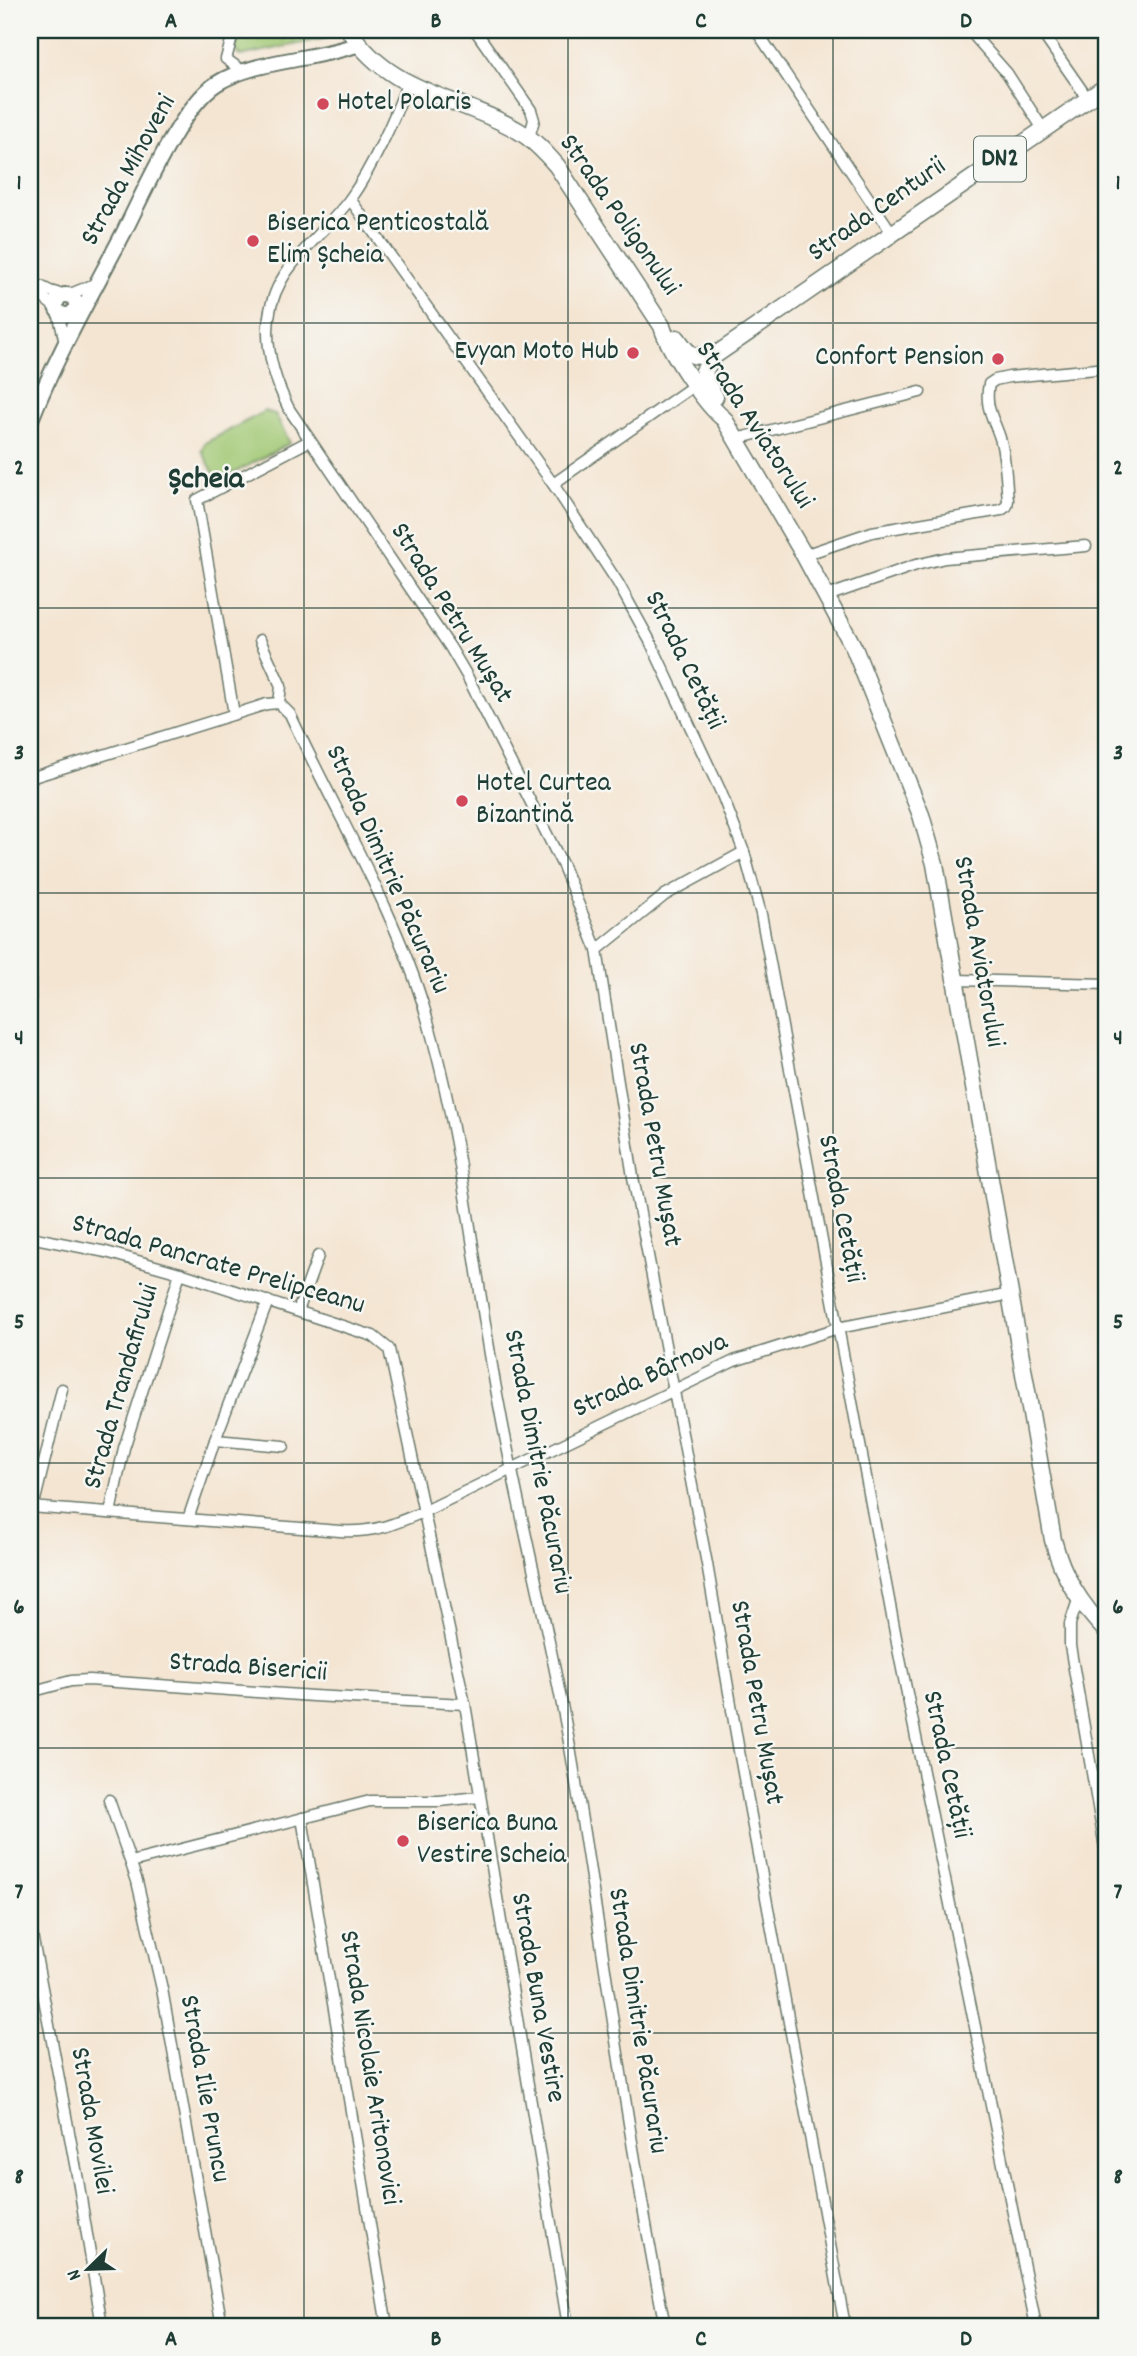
<svg xmlns="http://www.w3.org/2000/svg" width="1137" height="2356" font-family="Dekko,sans-serif">
<style>
.park{fill:url(#park-crowns);stroke:#608254;stroke-width:2}
.pitch{fill:#a1c873;stroke:#608254;stroke-width:2}
.lines{fill:none;stroke-linecap:round;stroke-linejoin:round}
.street-casing{stroke:#6a786b;stroke-width:13}
.secondary-casing{stroke:#6a786b;stroke-width:18}
.primary-casing{stroke:#6a786b;stroke-width:19}
.street{stroke:#fff;stroke-width:10}
.secondary{stroke:#fff;stroke-width:14}
.primary{stroke:#fff;stroke-width:16}
.grid{fill:none;stroke:#1f3d34;stroke-width:2;stroke-opacity:0.55}
.poi-dot{fill:#d1495b;stroke:#f6f6f2;stroke-width:2.5}
.labels{text-anchor:middle;dominant-baseline:central;stroke-width:5;stroke-linejoin:round;paint-order:stroke}
.shield{fill:#f6f6f2;stroke:#60746d;stroke-width:2}
.shield-label{font-size:26px;font-weight:bold;fill:#1f3d34}
.poi-label{font-size:28px;fill:#1f3d34;stroke:#f6f6f2;text-anchor:start}
.street-label{font-size:28px;fill:#1f3d34;stroke:#f6f6f2}
.quarter-label{font-size:32px;font-weight:bold;fill:#1f3d34;stroke:#f6f6f2}
.neatline{fill:none;stroke:#1f3d34;stroke-width:2.5}
.grid-label{font-size:23px;text-anchor:middle;font-weight:bold;fill:#1f3d34}
</style>
<defs>
<pattern id="park-crowns" width="20" height="18" patternUnits="userSpaceOnUse" patternTransform="scale(1.75)"><rect width="20" height="18" fill="#a1c873"/><path d="M2 6a3 3 0 1 1 6 0M12 15a3 3 0 1 1 6 0" fill="none" stroke="#83a45f"/></pattern>
</defs>
<rect width="100%" height="100%" fill="#f6f6f2"/>
<filter id="ink" filterUnits="userSpaceOnUse"><feTurbulence type="fractalNoise" baseFrequency=".0143" numOctaves="2"/><feDisplacementMap in="SourceGraphic" scale="14" xChannelSelector="R" yChannelSelector="G"/><feConvolveMatrix kernelMatrix="1 2 1 2 8 2 1 2 1" color-interpolation-filters="sRGB"/></filter>
<filter id="wash" filterUnits="userSpaceOnUse"><feTurbulence type="fractalNoise" baseFrequency=".00686" numOctaves="4" result="noise"/><feDisplacementMap in="SourceGraphic" scale="28" xChannelSelector="R" yChannelSelector="G"/><feGaussianBlur stdDeviation="1.57" result="paint"/><feColorMatrix in="noise" values="0 0 0 0 0 0 0 0 0 0 0 0 0 0 0 0 0 1.4 0 .05"/><feComposite in="paint" operator="in"/></filter>
<g filter="url(#wash)">
<rect width="100%" height="100%" fill="#f4e5d2"/>
<path class="park" d="M243 30H324L327 38 240 56 237 54 236 46Z"/>
<path class="pitch" d="M265 411 275 414 290 443 223 479H217L202 451 205 443Z"/>
</g>
<g filter="url(#ink)">
<g class="lines">
<defs>
<g id="street">
<path d="M234 30 226 59 244 72"/>
<path d="M475 30 531 110 534 120 529 137"/>
<path d="M756 30 892 233"/>
<path d="M969 30 1007 73 1043 129"/>
<path d="M1040 30 1088 99"/>
<path d="M407 84C394 120 372 168 350 199 330 226 296 254 281 281 258 322 269 369 289 409L450 647 467 676 563 866 597 950 633 1177 707 1564 739 1751 845 2326"/>
<path d="M350 199 553 484 618 583 650 641 721 792 744 852 761 914 900 1659 1036 2326"/>
<path d="M30 281 50 291 64 295"/>
<path d="M30 287 56 308"/>
<path d="M68 295 95 284"/>
<path d="M58 312 65 343"/>
<path d="M736 439 920 392"/>
<path d="M553 484 696 384"/>
<path d="M804 555 872 532 1001 510 1007 506 1008 500C1006 481 1006 457 1000 438 994 419 984 407 989 384L995 380 1009 377 1107 368"/>
<path d="M827 596 916 565 945 558 1086 546"/>
<path d="M260 640 281 686 279 703"/>
<path d="M279 703 290 714C335 812 394 907 425 1011 463 1139 474 1274 499 1405 521 1526 553 1644 573 1765 604 1952 628 2140 665 2326"/>
<path d="M234 714 197 500 309 441"/>
<path d="M30 778 267 704 279 703"/>
<path d="M597 950 665 895 744 852"/>
<path d="M30 979 32 1154 30 1170"/>
<path d="M956 980 1107 984"/>
<path d="M30 1237 106 1252 180 1273 373 1336 389 1349 465 1704 568 2326"/>
<path d="M298 1311 318 1256"/>
<path d="M215 1440 284 1446"/>
<path d="M30 1507 340 1531C374 1533 392 1525 423 1512L734 1361 838 1328 1011 1294"/>
<path d="M33 1508 62 1389"/>
<path d="M110 1513 124 1448 180 1273"/>
<path d="M188 1519 215 1440 268 1301"/>
<path d="M1078 1600 1070 1624V1646L1107 1859"/>
<path d="M30 1692 71 1681 89 1680 313 1696 465 1704"/>
<path d="M109 1800 137 1881 162 1989 222 2326"/>
<path d="M302 1818 387 2326"/>
<path d="M131 1862 370 1801H439L480 1797"/>
<path d="M30 1924 78 2180 102 2326"/>
</g>
<g id="secondary">
<circle cx="66" cy="305" r="10"/>
<path d="M30 422C56 356 91 295 124 232 144 192 181 107 216 84 253 60 316 60 359 44"/>
</g>
<g id="primary">
<path d="M349 30C390 94 458 96 517 130 533 139 545 152 557 166L662 326C668 349 705 404 724 419L804 555 854 648 921 815 935 864 1053 1540C1063 1577 1080 1604 1107 1632"/>
<path d="M677 338C691 358 691 356 714 356"/>
<path d="M715 397 707 384 704 371 714 356 1107 86"/>
</g>
</defs>
<use href="#street" class="street-casing"/>
<use href="#secondary" class="secondary-casing"/>
<use href="#primary" class="primary-casing"/>
<use href="#street" class="street"/>
<use href="#secondary" class="secondary"/>
<use href="#primary" class="primary"/>
</g>
</g>
<path class="grid" d="M304 30V2326M568 30V2326M833 30V2326M30 323H1107M30 608H1107M30 893H1107M30 1178H1107M30 1463H1107M30 1748H1107M30 2033H1107"/>
<g class="poi-dot">
<circle cx="323" cy="104" r="7"/>
<circle cx="253" cy="241" r="7"/>
<circle cx="633" cy="353" r="7"/>
<circle cx="998" cy="359" r="7"/>
<circle cx="462" cy="801" r="7"/>
<circle cx="403" cy="1841" r="7"/>
</g>
<g class="labels">
<rect class="shield" x="974" y="136.5" width="52" height="45" rx="5"/>
<g class="shield-label">
<text x="1000" y="159">DN2</text>
</g>
<g class="poi-label">
<text x="337" y="104">Hotel Polaris</text>
<text x="267" y="225">Biserica Penticostală<tspan x="267" dy="32">Elim Șcheia</tspan></text>
<text x="619" y="353" text-anchor="end">Evyan Moto Hub</text>
<text x="984" y="359" text-anchor="end">Confort Pension</text>
<text x="476" y="785">Hotel Curtea<tspan x="476" dy="32">Bizantină</tspan></text>
<text x="417" y="1825">Biserica Buna<tspan x="417" dy="32">Vestire Scheia</tspan></text>
</g>
<g class="street-label">
<text transform="translate(130 171) rotate(-61)">Strada Mihoveni</text>
<text transform="translate(878 211) rotate(-35)">Strada Centurii</text>
<text transform="translate(618 216) rotate(55)">Strada Poligonului</text>
<text transform="translate(753 426) rotate(57)">Strada Aviatorului</text>
<text transform="translate(450 614) rotate(58)">Strada Petru Mușat</text>
<text transform="translate(683 661) rotate(64)">Strada Cetății</text>
<text transform="translate(386 870) rotate(66)">Strada Dimitrie Păcurariu</text>
<text transform="translate(977 952) rotate(80)">Strada Aviatorului</text>
<text transform="translate(653 1145) rotate(80)">Strada Petru Mușat</text>
<text transform="translate(839 1209) rotate(79)">Strada Cetății</text>
<text transform="translate(218 1266) rotate(16)">Strada Pancrate Prelipceanu</text>
<text transform="translate(651 1377) rotate(-25)">Strada Bârnova</text>
<text transform="translate(123 1387) rotate(-74)">Strada Trandafirului</text>
<text transform="translate(536 1462) rotate(79)">Strada Dimitrie Păcurariu</text>
<text transform="translate(248 1669) rotate(4)">Strada Bisericii</text>
<text transform="translate(755 1703) rotate(80)">Strada Petru Mușat</text>
<text transform="translate(945 1765) rotate(78)">Strada Cetății</text>
<text transform="translate(536 1998) rotate(80)">Strada Buna Vestire</text>
<text transform="translate(636 2021) rotate(81)">Strada Dimitrie Păcurariu</text>
<text transform="translate(368 2068) rotate(81)">Strada Nicolaie Aritonovici</text>
<text transform="translate(203 2089) rotate(80)">Strada Ilie Pruncu</text>
<text transform="translate(90 2121) rotate(80)">Strada Movilei</text>
</g>
<g class="quarter-label">
<text x="206" y="481">Șcheia</text>
</g>
</g>
<rect width="1137" height="2356" fill="none" stroke="#f6f6f2" stroke-width="77"/>
<g transform="translate(88 2269) rotate(247)" stroke="#f6f6f2" stroke-width="5" paint-order="stroke">
<path d="M0-5L12 26L0 18L-12 26Z" fill="#1f3d34"/>
<text y="-10" font-size="19" font-weight="bold" text-anchor="middle" fill="#1f3d34">N</text>
</g>
<rect x="38" y="38" width="1060" height="2280" class="neatline"/>
<g class="grid-label">
<text x="171" y="27">A</text>
<text x="436" y="27">B</text>
<text x="701" y="27">C</text>
<text x="966" y="27">D</text>
<text x="19" y="189">1</text>
<text x="1118" y="189">1</text>
<text x="19" y="474">2</text>
<text x="1118" y="474">2</text>
<text x="19" y="759">3</text>
<text x="1118" y="759">3</text>
<text x="19" y="1044">4</text>
<text x="1118" y="1044">4</text>
<text x="19" y="1328">5</text>
<text x="1118" y="1328">5</text>
<text x="19" y="1613">6</text>
<text x="1118" y="1613">6</text>
<text x="19" y="1898">7</text>
<text x="1118" y="1898">7</text>
<text x="19" y="2183">8</text>
<text x="1118" y="2183">8</text>
<text x="171" y="2345">A</text>
<text x="436" y="2345">B</text>
<text x="701" y="2345">C</text>
<text x="966" y="2345">D</text>
</g>
</svg>
